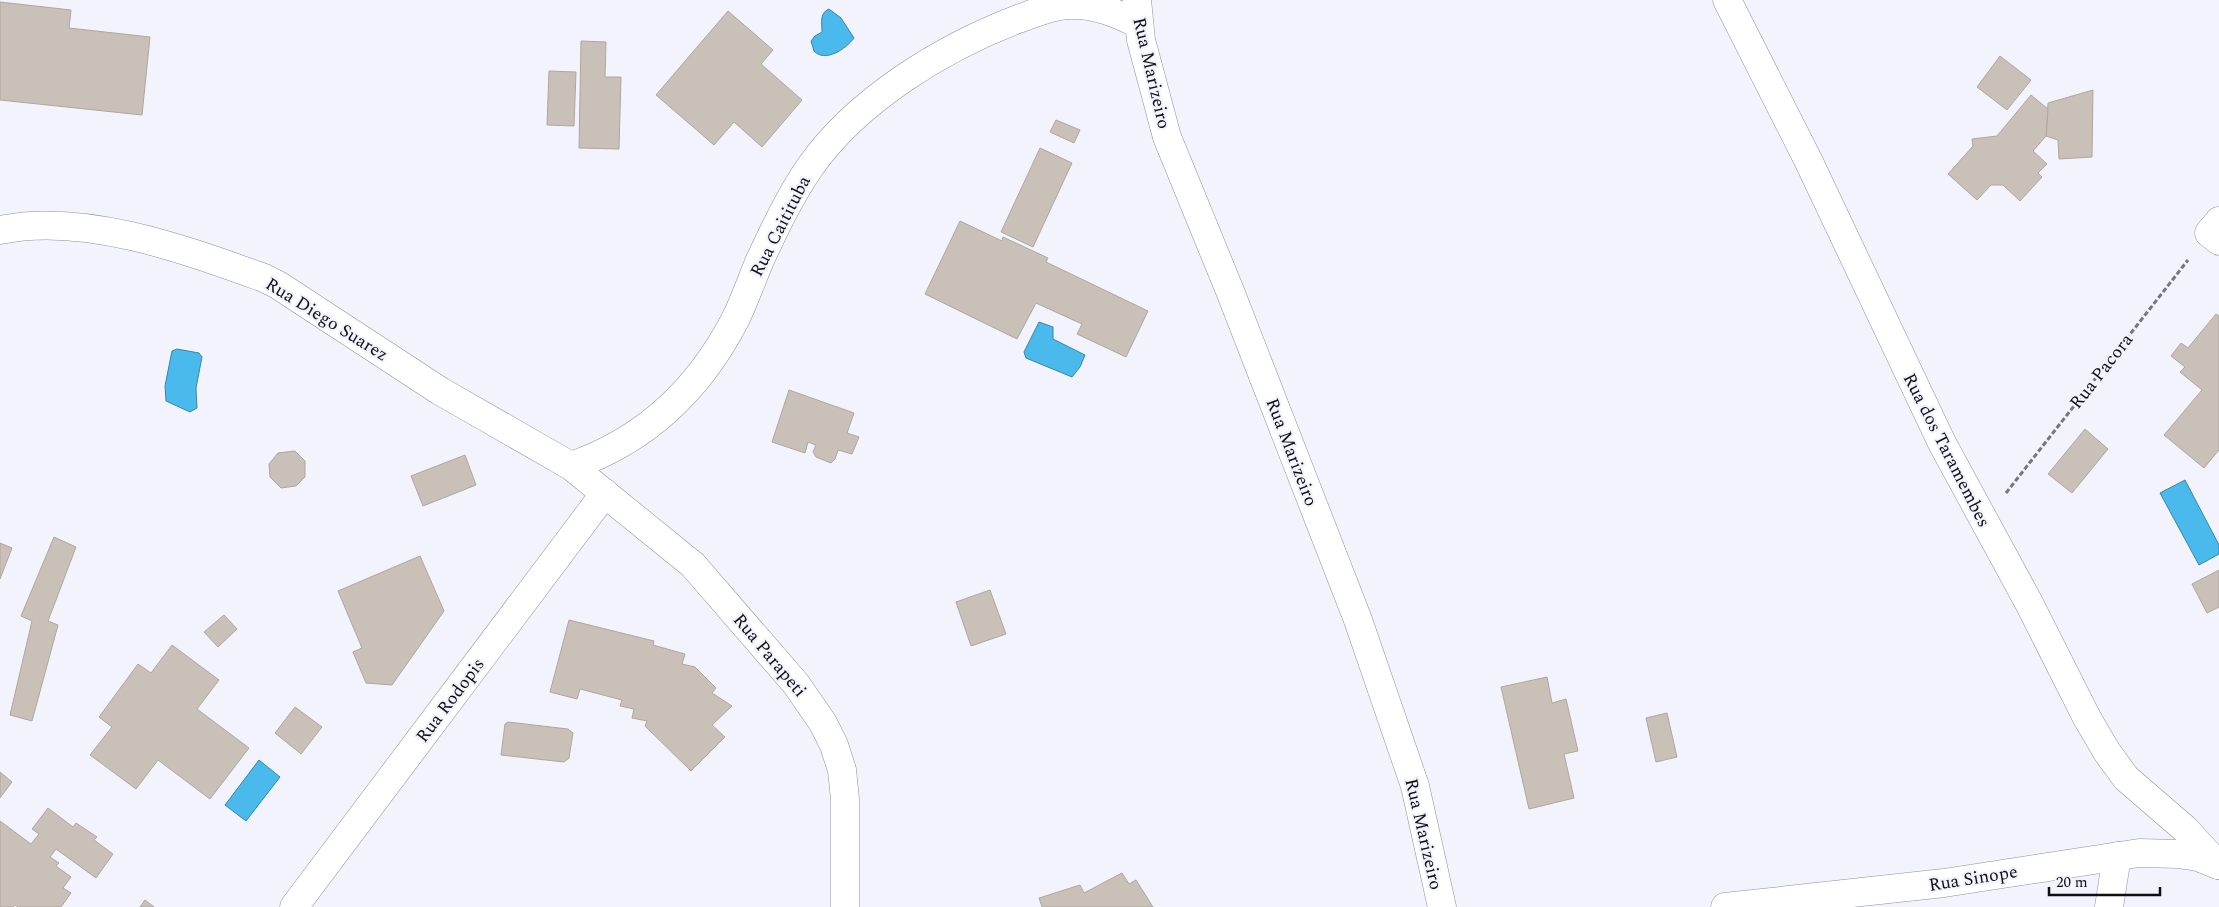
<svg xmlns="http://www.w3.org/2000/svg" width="2219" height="907" viewBox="0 0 2219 907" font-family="Spectral,serif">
  <rect width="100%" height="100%" fill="#f3f3fd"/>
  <!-- water -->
  <g fill="#4ab9eb" stroke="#3886aa">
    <path d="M829,9L841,18L854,38C846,49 825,63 814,51L811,41L815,36L822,32C822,24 819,13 829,9Z"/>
    <polygon points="1039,322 1053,327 1053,339 1085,355 1080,367 1072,377 1026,358 1024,352"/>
    <polygon points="177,349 199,353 202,357 196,388 197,408 190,412 166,401 165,386 172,351"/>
    <polygon points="2185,480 2219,545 2219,554 2199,565 2160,493"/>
    <polygon points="259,760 280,777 246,821 225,805"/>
  </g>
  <!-- building -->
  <g fill="#c9c1b7" stroke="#afa79d">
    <polygon points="0,2 71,10 69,28 150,37 142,115 0,100"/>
    <polygon points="728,11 773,50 761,64 802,100 762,147 734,122 714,145 656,95"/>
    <polygon points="581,41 606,42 605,77 621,77 619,149 579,148"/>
    <polygon points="2000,56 2031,80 2007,110 1977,87"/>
    <polygon points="549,71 576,72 574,126 547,125"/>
    <polygon points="2093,90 2092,157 2059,159 2058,140 2046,136 2048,103"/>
    <polygon points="2031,95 2048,109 2046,136 2033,151 2047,164 2038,173 2042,177 2020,201 2003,185 1991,185 1977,200 1948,174 1973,146 1972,139 1997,136"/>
    <polygon points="1056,120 1080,130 1074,143 1050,132"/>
    <polygon points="1040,148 1072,163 1033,247 1001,232"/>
    <polygon points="960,221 1002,241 1003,237 1048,258 1046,262 1148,311 1126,357 1077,334 1082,324 1036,303 1017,339 925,294"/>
    <polygon points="2216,314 2219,316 2219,450 2204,468 2164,435 2202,390 2180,372 2185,367 2171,356 2181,343 2188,348"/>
    <polygon points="789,390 854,413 847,433 859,437 852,454 838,450 835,459 831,463 816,457 813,452 816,445 808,442 805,453 772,442"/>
    <polygon points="2085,429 2108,449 2072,493 2048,474"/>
    <polygon points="295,451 305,461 305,477 296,486 281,488 270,477 269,464 278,453"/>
    <polygon points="465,455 476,485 423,506 411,476"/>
    <polygon points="54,537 76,547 48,621 58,625 32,721 10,715 32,621 21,616"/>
    <polygon points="0,543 12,548 0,579"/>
    <polygon points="420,556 444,611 392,685 366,683 353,652 362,648 338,591"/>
    <polygon points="2219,570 2219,607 2207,613 2192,584"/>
    <polygon points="990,590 1006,634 971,646 956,602"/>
    <polygon points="224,615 237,629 218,647 204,632"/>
    <polygon points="569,620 654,641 653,645 685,654 682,664 695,667 716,688 712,693 732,706 712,725 725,737 691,771 645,726 647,721 632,718 634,709 620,706 622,700 580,689 577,699 550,692"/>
    <polygon points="172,645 219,680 197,709 249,748 210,799 158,760 136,789 90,755 112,727 99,717 138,664 151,673"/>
    <polygon points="1547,677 1552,703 1566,699 1578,751 1564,754 1574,798 1529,809 1501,687"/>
    <polygon points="295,707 322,727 301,754 275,733"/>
    <polygon points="1667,713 1677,757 1656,762 1646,718"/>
    <polygon points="508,722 568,729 573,733 569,758 564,762 501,755 505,724"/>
    <polygon points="0,772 12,782 0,798"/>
    <polygon points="48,808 73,827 76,823 97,837 94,840 113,854 96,878 56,849 50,857 59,863 56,866 71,877 63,888 71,893 61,907 18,907 15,905 13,907 0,907 0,821 31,844 39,834 32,829"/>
    <polygon points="1122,873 1129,884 1136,880 1153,907 1042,907 1039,898 1080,885 1084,893"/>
    <polygon points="145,900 154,907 140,907"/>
  </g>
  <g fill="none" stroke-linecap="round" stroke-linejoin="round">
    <defs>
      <g id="minor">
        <polyline points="1137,0 1141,40 1167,137 1230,291 1358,620 1415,786 1442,907"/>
        <polyline points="1727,0 1809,162 1942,443 2029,603 2087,718 2107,752 2126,778 2185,829 2218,865"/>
        <polyline points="2219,221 2209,233 2219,241"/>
        <path d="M0,230C84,212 186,250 264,278L278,285L440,391L571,466L693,565L796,684L823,723L834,745L842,770L845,799V907"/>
        <path d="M571,466C647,440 700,388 736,318C745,299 752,279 760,260C775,228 790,196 810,167C857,100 942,48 1018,19C1035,13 1053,5 1071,5C1095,4 1117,13 1138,24"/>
        <polyline points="294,907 605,493"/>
        <polyline points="1725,907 1944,883 2139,853 2178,854 2198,857 2218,865"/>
        <polyline points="2109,907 2117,856"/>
      </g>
    </defs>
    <!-- minor casing -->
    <use href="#minor" stroke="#8f909b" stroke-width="29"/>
    <!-- path -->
    <polyline stroke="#76767d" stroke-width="3" stroke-dasharray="5 2.5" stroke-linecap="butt" points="2006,493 2188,260"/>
    <!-- minor -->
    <use href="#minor" stroke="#fff" stroke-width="28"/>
  </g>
  <g text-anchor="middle" stroke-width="4.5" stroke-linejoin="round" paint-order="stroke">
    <!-- street labels -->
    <g font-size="18" fill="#0f0f13" stroke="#f3f3fd">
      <text transform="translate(1152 73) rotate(77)" y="6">Rua Marizeiro</text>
      <text transform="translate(780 226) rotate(-63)" y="6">Rua Caitituba</text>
      <text transform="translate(327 319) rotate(32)" y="6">Rua Diego Suarez</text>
      <text transform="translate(2101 371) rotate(-52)" y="6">Rua Pacora</text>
      <text transform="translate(1947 450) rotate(63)" y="6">Rua dos Taramembes</text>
      <text transform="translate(1292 452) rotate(69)" y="6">Rua Marizeiro</text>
      <text transform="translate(770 655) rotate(50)" y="6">Rua Parapeti</text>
      <text transform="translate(450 700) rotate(-53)" y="6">Rua Rodopis</text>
      <text transform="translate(1424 834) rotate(77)" y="6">Rua Marizeiro</text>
      <text transform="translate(1973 878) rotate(-9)" y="6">Rua Sinope</text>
    </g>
  </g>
  <!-- scale -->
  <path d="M2049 887v8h111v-8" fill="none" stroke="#0f0f13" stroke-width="2.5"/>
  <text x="2056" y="887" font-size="15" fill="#0f0f13" stroke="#f3f3fd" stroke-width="4" paint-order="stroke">20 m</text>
</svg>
